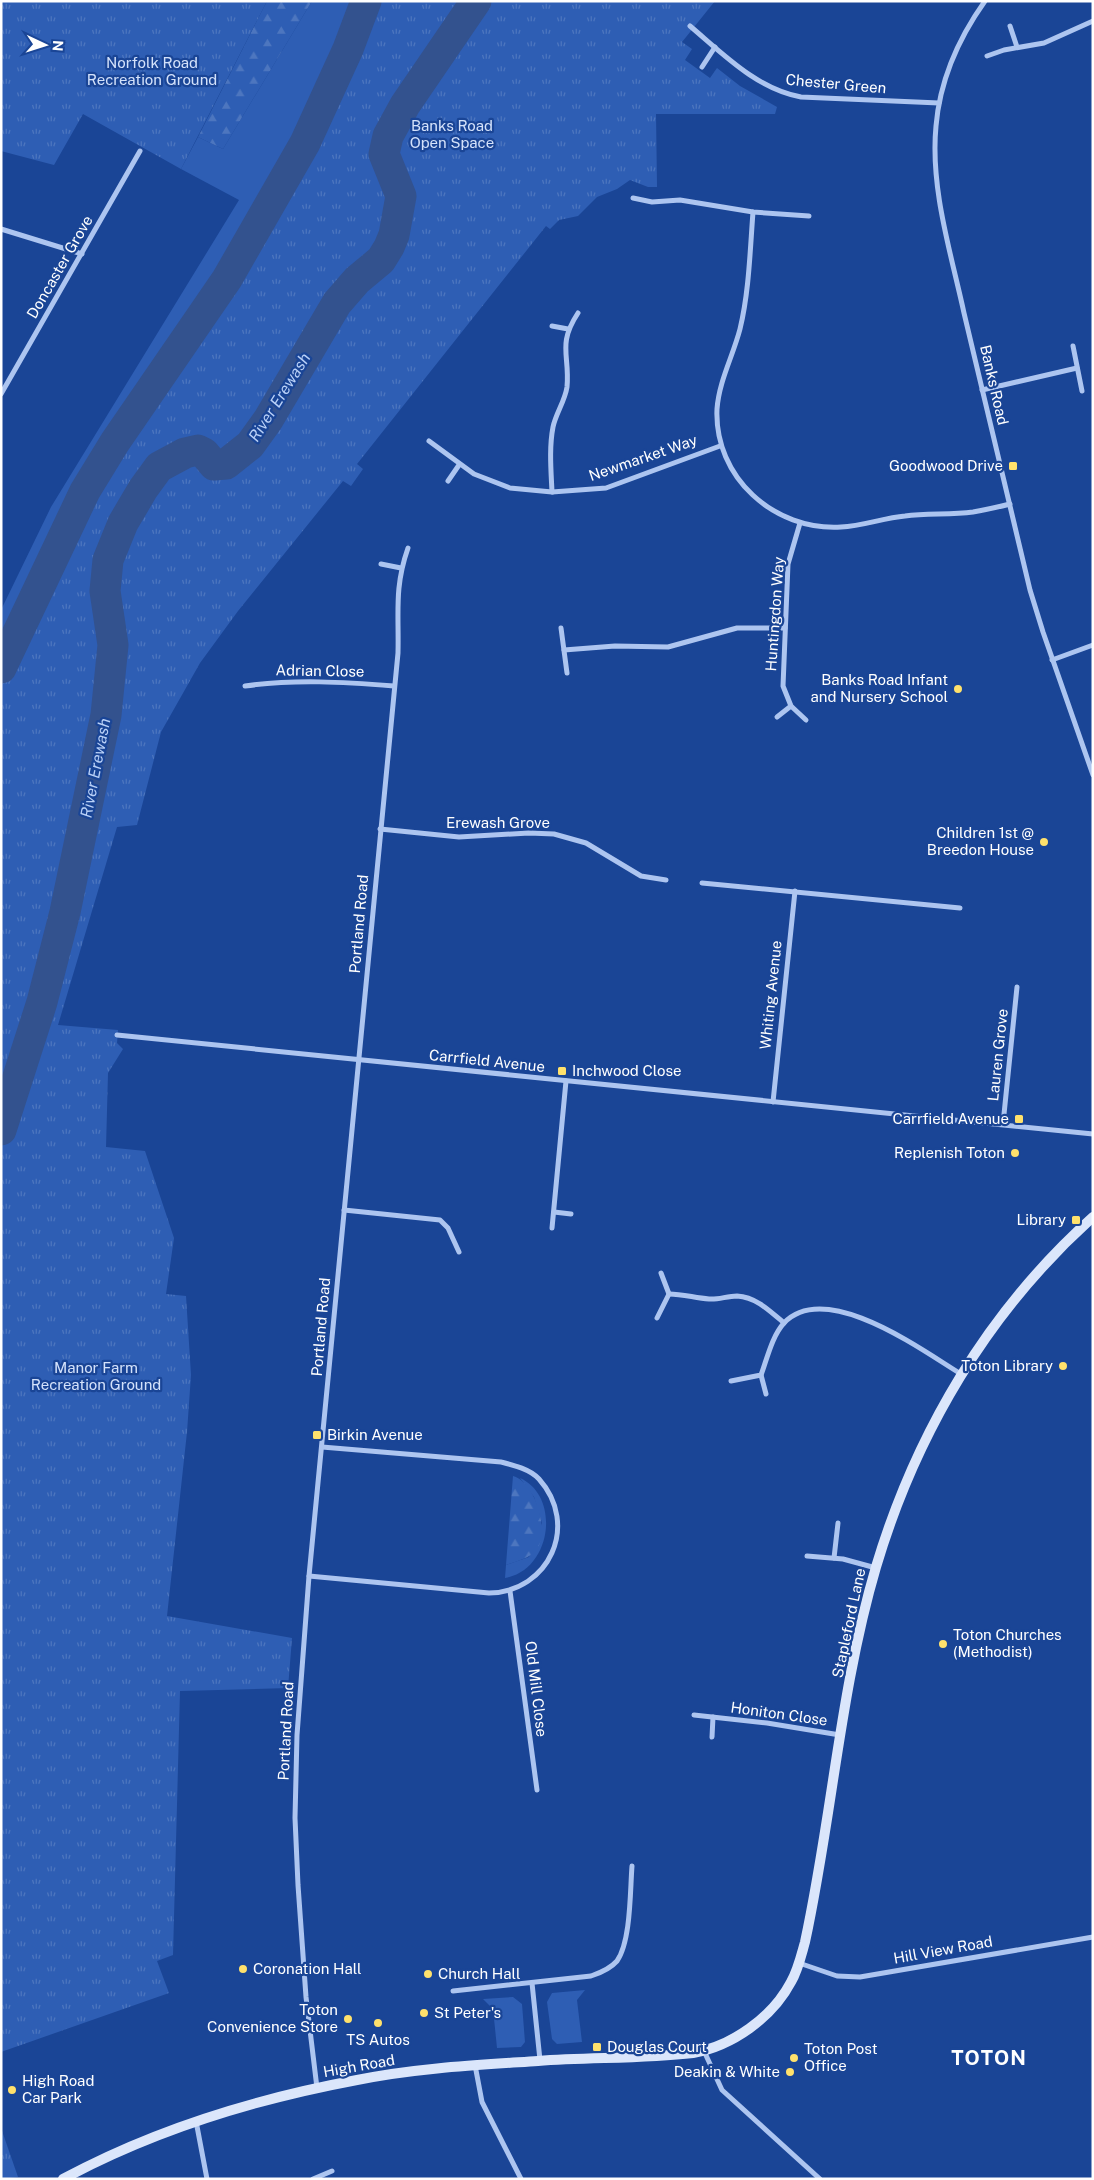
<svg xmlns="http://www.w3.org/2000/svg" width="1094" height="2180" viewBox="0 0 1094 2180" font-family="'Public Sans',sans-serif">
  <defs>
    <pattern id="forest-firs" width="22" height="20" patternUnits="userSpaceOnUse" patternTransform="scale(1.25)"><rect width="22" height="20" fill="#2e5eb4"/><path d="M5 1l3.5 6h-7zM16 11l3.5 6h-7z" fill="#4d76bf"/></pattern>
    <pattern id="park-tufts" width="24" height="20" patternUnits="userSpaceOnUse" patternTransform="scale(1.25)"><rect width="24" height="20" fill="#2e5eb4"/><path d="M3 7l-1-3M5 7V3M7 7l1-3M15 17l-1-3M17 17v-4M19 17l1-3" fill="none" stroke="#4d76bf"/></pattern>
  </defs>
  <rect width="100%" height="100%" fill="#1a4596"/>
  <!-- green -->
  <g fill="#2e5eb4">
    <polygon points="312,1 364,1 351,40 297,157 211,307 83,500 1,669 1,610 51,507 239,200 181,169 198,137 223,149"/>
    <path d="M520,1478C561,1496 552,1570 505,1578L506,1565L529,1557L542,1523L534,1497Z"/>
    <polygon points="585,1990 577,2000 582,2042 557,2044 552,2039 547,2002 552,1993"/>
    <polygon points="513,1997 522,2004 525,2042 521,2047 497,2048 493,2009 483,1999"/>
  </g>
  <!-- forest -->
  <g fill="url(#forest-firs)">
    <polygon points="267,1 312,1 223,149 198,137"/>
    <path d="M513,1476C535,1482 550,1530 537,1549C530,1559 516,1561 506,1565Z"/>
  </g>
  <!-- park -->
  <g fill="url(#park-tufts)">
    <polygon points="1,1 267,1 181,169 83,114 54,165 1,151"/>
    <polygon points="364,1 715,1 682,42 692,49 685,60 710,78 717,68 740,86 777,107 775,114 656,114 657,187 648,187 630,180 617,189 597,197 578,216 559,220 550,229 546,226 357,464 363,469 351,486 343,481 238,611 200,663 161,732 137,825 117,827 58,1025 118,1030 117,1043 123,1049 108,1073 106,1147 145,1151 174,1238 166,1294 186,1296 191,1375 187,1432 167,1616 292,1638 288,1688 180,1691 173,1955 157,1961 169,1993 1,2052 1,669 83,500 211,307 297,157 351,40"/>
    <polygon points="1,2128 18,2177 1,2179"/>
  </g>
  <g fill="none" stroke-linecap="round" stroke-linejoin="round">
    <!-- river -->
    <g stroke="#33528e" stroke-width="31">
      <polyline points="1,668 85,491 115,442 227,279 305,143 348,49 366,1"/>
      <polyline points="1,1130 42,1002 65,912 106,715 113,645 105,591 108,560 123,523 143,489 159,467 185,453 198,450 204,453 214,465 226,464 250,445 268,420 337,303 357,280 381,260 389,247 394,235 401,196 384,154 388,136 405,105 476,1"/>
    </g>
    <!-- minor -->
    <g stroke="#adc5f0" stroke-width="5">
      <path d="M985,1C958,39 940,79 936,126C930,188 951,253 964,313C986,405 1008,498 1030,590L1043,632L1093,775"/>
      <path d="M690,26C723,54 757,89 801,97L939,103"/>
      <polyline points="1010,26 1017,47"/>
      <polyline points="987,56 1004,50 1044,43 1093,21"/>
      <polyline points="702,67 715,47"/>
      <polyline points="633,198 652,202 680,200 753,212 809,216"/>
      <path d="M753,212C750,251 749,292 740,329C733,356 719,381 717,409C714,477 774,531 841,527C863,526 883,518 905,516C927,513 950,515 973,512C985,510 998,507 1010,504"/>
      <polyline points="1,229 82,254"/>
      <polyline points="552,326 568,329"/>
      <polyline points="1073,346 1082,391"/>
      <polyline points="982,390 1077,368"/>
      <polyline points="1,394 140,151"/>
      <polyline points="429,441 474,474 510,488 552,492 606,488 720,446"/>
      <polyline points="448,481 459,465"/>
      <path d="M552,492C551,470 549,448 553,427C556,413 565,401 567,387C570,355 557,345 578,313"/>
      <polyline points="800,523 788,564 783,686 791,706 806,720"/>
      <polyline points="381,564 401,568"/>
      <polyline points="561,628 567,673"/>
      <polyline points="564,650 615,646 668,647 737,628 785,628"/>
      <polyline points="1052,660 1093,645"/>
      <path d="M245,686C295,679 344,682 394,686"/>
      <polyline points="777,717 791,706"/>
      <polyline points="380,829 459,837 529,833 554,834 586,843 641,876 666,880"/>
      <polyline points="702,883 960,908"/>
      <polyline points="117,1035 1093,1134"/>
      <polyline points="773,1102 795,891"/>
      <polyline points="1003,1124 1017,987"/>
      <polyline points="344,1210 440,1220 448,1228 459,1252"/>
      <polyline points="554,1212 571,1214"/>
      <polyline points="552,1228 566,1081"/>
      <path d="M669,1294C683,1294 695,1298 709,1299C718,1300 727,1296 737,1296C756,1297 770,1311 784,1323"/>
      <polyline points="657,1318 669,1294 661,1273"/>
      <polyline points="761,1375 766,1394"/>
      <path d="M731,1381L761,1375C767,1359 772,1336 784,1323C826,1279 923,1351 961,1374"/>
      <polyline points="807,1556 843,1559 876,1568"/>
      <polyline points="834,1558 838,1523"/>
      <path d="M309,1576L489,1593C549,1592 580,1525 539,1479C530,1469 513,1465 501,1462L322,1447"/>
      <polyline points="510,1591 537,1790"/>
      <polyline points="694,1715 767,1723 840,1735"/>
      <polyline points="712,1737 713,1717"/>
      <polyline points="799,1963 837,1976 860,1977 1093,1937"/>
      <polyline points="532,1983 540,2060"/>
      <path d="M453,1991L591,1976C600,1973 610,1969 617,1961C631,1941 630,1891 632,1866"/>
      <polyline points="704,2051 722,2090 820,2179"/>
      <polyline points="475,2065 482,2102 521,2179"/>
      <path d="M317,2088L306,1997L298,1885L295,1818L297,1735L309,1576L398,653C399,613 394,588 408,548"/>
      <polyline points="196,2121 207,2179"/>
      <polyline points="313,2179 332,2171"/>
    </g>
    <!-- secondary -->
    <path stroke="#dbe6fb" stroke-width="10" d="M63,2179C154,2130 255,2099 357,2080C416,2068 478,2065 538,2061C589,2057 642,2059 693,2053C732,2046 772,2018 791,1982C798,1970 801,1956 805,1942C832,1818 840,1689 876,1567C916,1433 988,1311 1093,1217"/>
  </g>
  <!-- markers -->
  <g fill="#ffe16c" stroke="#1a4596" stroke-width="2">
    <rect x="1008" y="461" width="10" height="10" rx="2.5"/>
    <circle cx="958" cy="689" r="5"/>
    <circle cx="1044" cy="842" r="5"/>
    <rect x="557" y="1066" width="10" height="10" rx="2.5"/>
    <rect x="1014" y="1114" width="10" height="10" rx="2.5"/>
    <circle cx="1015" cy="1153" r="5"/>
    <rect x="1071" y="1215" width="10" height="10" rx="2.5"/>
    <circle cx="1063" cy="1366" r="5"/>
    <rect x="312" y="1430" width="10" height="10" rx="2.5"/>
    <circle cx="943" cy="1644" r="5"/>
    <circle cx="243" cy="1969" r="5"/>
    <circle cx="428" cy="1974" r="5"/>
    <circle cx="424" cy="2013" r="5"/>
    <circle cx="348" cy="2019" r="5"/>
    <circle cx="378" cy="2023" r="5"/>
    <rect x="592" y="2042" width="10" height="10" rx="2.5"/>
    <circle cx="794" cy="2058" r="5"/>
    <circle cx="790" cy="2072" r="5"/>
    <circle cx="12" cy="2090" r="5"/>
  </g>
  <g text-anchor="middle" stroke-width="4.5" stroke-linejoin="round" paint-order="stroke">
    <!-- park labels -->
    <g font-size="15" fill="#d4e2fb" stroke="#1a4596">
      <text x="152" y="68">Norfolk Road<tspan x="152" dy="17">Recreation Ground</tspan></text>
      <text x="452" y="131">Banks Road<tspan x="452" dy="17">Open Space</tspan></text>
      <text x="96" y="1373">Manor Farm<tspan x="96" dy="17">Recreation Ground</tspan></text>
    </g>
    <!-- street labels -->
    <g font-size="15" fill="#fff" stroke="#1a4596">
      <text transform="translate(836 84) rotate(5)" y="5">Chester Green</text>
      <text transform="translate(60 267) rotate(-60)" y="5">Doncaster Grove</text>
      <text transform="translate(994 385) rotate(77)" y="5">Banks Road</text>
      <text transform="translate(643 458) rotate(-19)" y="5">Newmarket Way</text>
      <text transform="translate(775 614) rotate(-86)" y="5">Huntingdon Way</text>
      <text transform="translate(320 671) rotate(1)" y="5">Adrian Close</text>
      <text x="498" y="828">Erewash Grove</text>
      <text transform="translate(359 924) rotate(-85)" y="5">Portland Road</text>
      <text transform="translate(771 995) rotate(-84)" y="5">Whiting Avenue</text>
      <text transform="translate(998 1055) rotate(-84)" y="5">Lauren Grove</text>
      <text transform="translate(487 1061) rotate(6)" y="5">Carrfield Avenue</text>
      <text transform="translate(321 1327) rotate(-85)" y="5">Portland Road</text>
      <text transform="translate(849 1623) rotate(-78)" y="5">Stapleford Lane</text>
      <text transform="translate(536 1689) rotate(83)" y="5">Old Mill Close</text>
      <text transform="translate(779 1714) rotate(8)" y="5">Honiton Close</text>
      <text transform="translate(286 1731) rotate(-87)" y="5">Portland Road</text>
      <text transform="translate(943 1950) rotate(-10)" y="5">Hill View Road</text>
      <text transform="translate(359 2066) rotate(-10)" y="5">High Road</text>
    </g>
    <!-- poi labels -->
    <g font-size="15" fill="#fff" stroke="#1a4596" text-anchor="end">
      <text x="1003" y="471">Goodwood Drive</text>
      <text x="948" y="685">Banks Road Infant<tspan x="948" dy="17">and Nursery School</tspan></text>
      <text x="1034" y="838">Children 1st @<tspan x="1034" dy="17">Breedon House</tspan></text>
      <text x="572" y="1076" text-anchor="start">Inchwood Close</text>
      <text x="1009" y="1124">Carrfield Avenue</text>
      <text x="1005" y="1158">Replenish Toton</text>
      <text x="1066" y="1225">Library</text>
      <text x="1053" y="1371">Toton Library</text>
      <text x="327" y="1440" text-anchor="start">Birkin Avenue</text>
      <text x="953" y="1640" text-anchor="start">Toton Churches<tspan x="953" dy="17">(Methodist)</tspan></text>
      <text x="253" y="1974" text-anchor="start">Coronation Hall</text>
      <text x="438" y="1979" text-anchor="start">Church Hall</text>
      <text x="338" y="2015">Toton<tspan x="338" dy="17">Convenience Store</tspan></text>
      <text x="434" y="2018" text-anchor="start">St Peter's</text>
      <text x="378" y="2045" text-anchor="middle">TS Autos</text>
      <text x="607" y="2052" text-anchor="start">Douglas Court</text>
      <text x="804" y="2054" text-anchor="start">Toton Post<tspan x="804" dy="17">Office</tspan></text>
      <text x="780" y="2077">Deakin &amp; White</text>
      <text x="22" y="2086" text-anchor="start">High Road<tspan x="22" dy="17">Car Park</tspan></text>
    </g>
    <!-- water labels -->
    <g font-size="16" font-style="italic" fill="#b9d0f7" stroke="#1a4596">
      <text transform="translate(279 397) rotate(-58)" y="6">River Erewash</text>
      <text transform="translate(95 768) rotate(-79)" y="6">River Erewash</text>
    </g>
    <!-- district labels -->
    <g font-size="20" font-weight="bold" letter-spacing="1" fill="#fff" stroke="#1a4596">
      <text x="989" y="2065">TOTON</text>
    </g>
  </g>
  <!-- border -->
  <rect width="1094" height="2180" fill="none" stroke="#ffffff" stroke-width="5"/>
  <!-- north arrow -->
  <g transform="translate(45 45) rotate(94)" stroke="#1a4596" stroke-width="4" paint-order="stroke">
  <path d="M0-4L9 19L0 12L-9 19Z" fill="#ffffff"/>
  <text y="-8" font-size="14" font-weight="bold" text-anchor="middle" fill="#ffffff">N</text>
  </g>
</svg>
